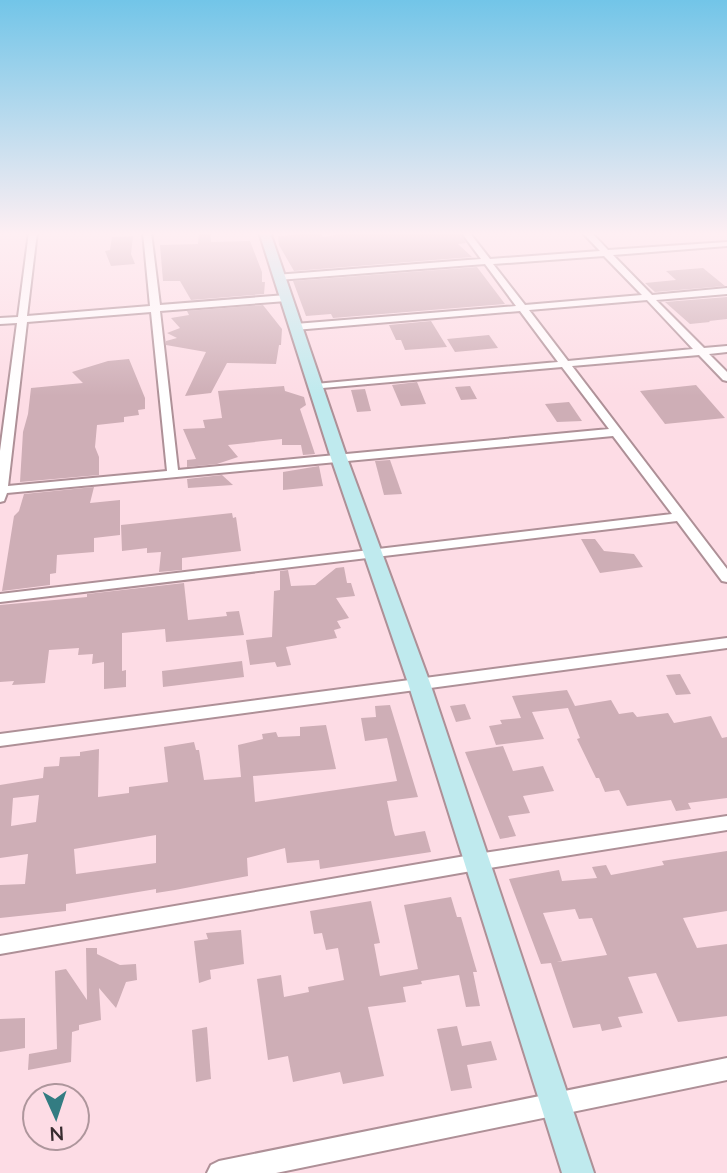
<svg xmlns="http://www.w3.org/2000/svg" width="727" height="1173" viewBox="0 0 727 1173" font-family="Lato,sans-serif">
  <rect width="100%" height="100%" fill="#fddce5"/>
  <!-- building -->
  <g fill="#ceaeb6" fill-rule="evenodd">
    <polygon points="199,232 211,232 211,242 250,241 262,272 262,282 265,282 264,294 191,300 180,281 163,281 160,245 198,244"/>
    <polygon points="351,232 459,232 466,243 458,244 472,257 294,271 279,245 278,236 320,233 323,237"/>
    <polygon points="133,236 131,254 135,264 111,266 105,251 110,250 112,237"/>
    <polygon points="477,267 505,304 333,318 331,314 306,316 293,281"/>
    <polygon points="703,268 725,286 655,292 645,283 676,280 666,271"/>
    <polygon points="727,297 727,319 709,321 710,322 690,324 665,302"/>
    <polygon points="263,305 282,329 281,345 279,345 276,364 227,363 211,393 185,396 206,352 166,345 166,341 177,338 167,333 180,328 171,318 189,315 187,311"/>
    <polygon points="431,321 447,347 405,350 401,340 396,340 389,325"/>
    <polygon points="489,335 498,348 455,352 447,339"/>
    <polygon points="129,359 145,398 145,409 138,410 139,415 124,417 124,422 97,425 95,447 99,457 99,475 20,482 23,432 28,414 31,388 83,383 72,372 108,361"/>
    <polygon points="417,382 426,404 401,406 392,385"/>
    <polygon points="696,385 725,418 665,424 640,391"/>
    <polygon points="284,386 285,391 304,397 306,405 300,409 315,454 303,455 301,445 282,445 282,439 228,445 238,457 217,464 187,467 187,460 196,459 183,429 205,428 203,420 222,418 218,391"/>
    <polygon points="470,386 477,399 461,400 455,387"/>
    <polygon points="365,389 371,411 357,412 351,390"/>
    <polygon points="569,402 582,421 557,422 545,404"/>
    <polygon points="390,460 402,494 384,495 375,461"/>
    <polygon points="319,466 323,486 283,490 283,472"/>
    <polygon points="222,475 233,485 188,488 187,479"/>
    <polygon points="94,487 90,503 120,500 120,535 94,538 94,552 57,555 56,573 50,574 50,585 2,591 14,516 19,511 24,494"/>
    <polygon points="232,513 233,518 236,517 241,551 182,558 182,570 159,572 161,552 147,553 147,548 122,551 121,525"/>
    <polygon points="581,539 595,539 604,551 634,554 643,567 600,573"/>
    <polygon points="344,567 347,583 351,583 355,596 336,598 349,618 337,621 341,628 334,630 337,638 286,647 291,665 277,667 275,662 250,665 246,640 272,637 274,591 280,590 280,571 288,570 291,586 315,585 336,568"/>
    <polygon points="184,583 188,620 227,616 226,612 239,611 244,635 166,642 165,629 122,633 122,671 126,670 126,687 104,689 104,662 92,664 93,654 78,655 79,648 49,650 45,683 12,685 14,681 0,682 0,605 87,597 87,594"/>
    <polygon points="242,661 244,677 163,687 162,671"/>
    <polygon points="680,674 691,694 676,695 666,675"/>
    <polygon points="567,690 575,706 611,700 619,714 633,712 637,717 668,713 674,723 711,716 722,738 727,737 727,798 688,803 691,809 676,811 671,800 627,806 619,790 605,792 599,778 596,778 577,739 580,738 568,708 532,712 544,739 496,745 489,726 502,724 500,720 521,718 512,696"/>
    <polygon points="465,704 471,719 456,722 450,706"/>
    <path d="M390,705L418,797L387,801L393,830L395,836L425,831L431,852L320,869L319,860L287,863L285,848L247,858L248,876L175,890L156,893V889L66,904V911L0,918V885L25,884L28,854L0,858V785L43,778L44,767L59,766L60,757L80,756V752L99,749L98,797L129,793V787L168,782L164,747L194,742L196,750H199L204,780L241,777L238,745L263,739L262,734L276,732L278,737L300,736V727L326,725L336,769L253,776L255,802L397,781L387,738L365,741L361,718L376,717L375,706ZM39,795L36,822L11,826L13,798ZM156,835V863L76,874L74,849Z"/>
    <polygon points="503,746 513,771 543,766 554,791 523,796 530,813 508,816 516,836 500,839 465,752"/>
    <path d="M727,851V911L683,918L697,948L727,944V1016L678,1022L656,973L628,977L643,1013L618,1017L622,1027L602,1031L600,1024L573,1028L551,963L541,964L509,879L559,870L562,881L597,878L592,867L606,865L611,875L664,865L662,861ZM575,909L579,919L592,918L607,955L557,962L562,961L543,913Z"/>
    <polygon points="451,897 457,917 461,917 477,972 473,972 480,1006 466,1007 459,975 421,981 422,984 403,987 406,1002 368,1007 384,1076 343,1084 340,1072 293,1082 288,1056 268,1060 257,979 281,975 284,997 309,992 308,987 344,980 338,948 326,950 322,933 314,934 310,911 371,901 380,943 374,944 380,976 418,969 404,905"/>
    <polygon points="241,930 244,964 210,970 211,979 199,983 194,941 208,939 206,933"/>
    <polygon points="86,948 97,948 97,954 120,965 136,964 137,980 126,982 116,1008 99,988 101,1020 79,1025 79,1030 72,1032 71,1062 28,1070 29,1054 57,1049 55,971 66,969 87,1000"/>
    <polygon points="25,1018 25,1048 0,1052 0,1019"/>
    <polygon points="457,1026 462,1046 491,1041 497,1060 467,1065 472,1088 451,1091 437,1029"/>
    <polygon points="207,1027 211,1079 196,1082 192,1030"/>
  </g>
  <g fill="none" stroke-linecap="round" stroke-linejoin="round">
    <defs>
      <g id="street">
        <path d="M29,232H37L27,316L150,306L143,232H151L160,305L286,295L291,298L286,301L160,311L178,470L609,429L562,367L311,389V385L315,384L558,362L520,311L295,330L290,327L295,324L516,306L485,264L278,280L274,277L275,275L481,259L461,232H469L490,259L600,251L582,232H591L608,250L727,242V246L613,255L652,295L727,288V294L656,300L704,348L727,346V352L709,354L727,372V381L723,380L699,355L572,366L727,569V582L722,581L677,521L0,602V594L672,514L613,436L7,493L4,501L0,502V451L17,323L0,324V318L18,317ZM604,256L642,295L525,305L493,264ZM647,300L693,349L568,361L529,310ZM151,312L167,471L8,486L27,322Z"/>
        <polygon points="727,638 727,648 0,746 0,734"/>
        <polygon points="727,816 727,830 477,870 0,954 0,936 477,854"/>
        <polygon points="727,1058 727,1080 276,1173 207,1173 211,1165 219,1161"/>
      </g>
      <polygon id="secondary" points="259,232 270,232 347,458 430,683 594,1173 562,1173 408,683 331,458"/>
    </defs>
    <!-- street casing -->
    <use href="#street" stroke="#ae9097" stroke-width="4"/>
    <!-- secondary casing -->
    <use href="#secondary" stroke="#ae9097" stroke-width="4"/>
    <!-- street -->
    <use href="#street" fill="#fff" fill-rule="evenodd"/>
    <!-- secondary -->
    <use href="#secondary" fill="#bfeaee" fill-rule="evenodd"/>
  </g>
  <!-- sky -->
  <linearGradient id="sky" x2="0" y2="1"><stop stop-color="#72c5e8"/><stop offset="0.59" stop-color="#feeff3"/><stop offset="1" stop-color="#feeff3" stop-opacity="0"/></linearGradient>
  <rect width="727" height="396" fill="url(#sky)"/>
  <!-- north arrow -->
  <g transform="translate(56 1117) rotate(177)"><circle r="33" fill="#fddce5" stroke="#ae969c" stroke-width="2"/>
  <path d="M0-5L12 26L0 18L-12 26Z" fill="#337c82"/>
  <text y="-10" font-size="19" font-weight="bold" text-anchor="middle" fill="#382c2f">N</text>
  </g>
</svg>
